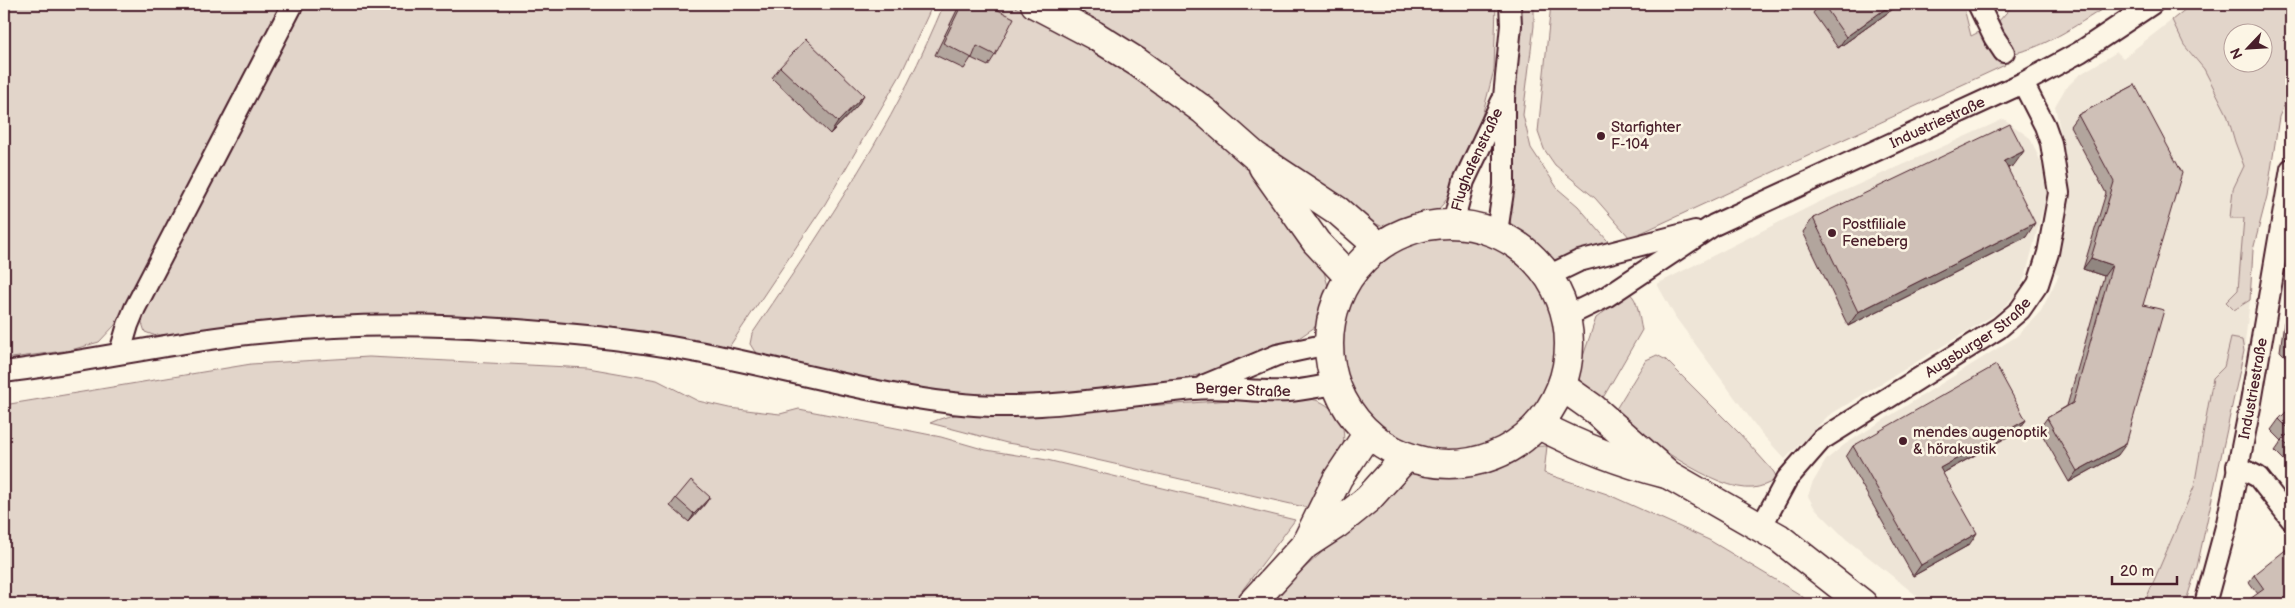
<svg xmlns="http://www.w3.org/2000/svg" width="2295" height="608" viewBox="0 0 2295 608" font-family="'Balsamiq Sans',sans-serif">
  <rect width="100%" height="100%" fill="#fcf5e5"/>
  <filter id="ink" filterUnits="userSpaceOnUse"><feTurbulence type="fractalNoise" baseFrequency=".02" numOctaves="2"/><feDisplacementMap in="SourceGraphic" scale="10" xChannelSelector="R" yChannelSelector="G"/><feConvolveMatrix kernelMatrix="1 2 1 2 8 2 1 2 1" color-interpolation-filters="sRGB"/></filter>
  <g filter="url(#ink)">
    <!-- built -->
    <g fill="#eee5d7">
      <polygon points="2172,20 2184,45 2204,69 2227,114 2235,142 2244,166 2233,189 2230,218 2244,218 2238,290 2226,303 2234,310 2250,300 2244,351 2242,340 2231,338 2224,367 2213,378 2194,487 2144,604 1927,604 1846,539 1814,507 1808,496 1812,484 1826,460 1844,445 2017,336 2041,311 2059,275 2050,272 2068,196 2070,178 2055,106 2065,89 2079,75 2117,52 2123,58"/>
      <polygon points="2004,119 2030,138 2044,169 2048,189 2026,274 2018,293 1997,313 1828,416 1785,459 1761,433 1676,318 1657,284 1817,203"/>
    </g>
    <!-- green -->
    <g fill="#e2d5ca" stroke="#967a7a" fill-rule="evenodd">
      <polygon points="4,4 283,4 115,325 99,342 71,350 4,359"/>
      <polygon points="301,4 933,4 901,74 825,204 729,347 642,331 530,320 442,315 281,319 170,335 153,335 145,332 142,323 145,311"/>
      <path d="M944,4H1008L1070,32L1172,100L1240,160L1270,192L1313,252L1324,272L1328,286L1324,304L1315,327L1284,348L1242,363L1161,385L1027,399L969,396L899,387L762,356L755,352L750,344L752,334C807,253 863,171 908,83C921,57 933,30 944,4Z"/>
      <polygon points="1048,4 1496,4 1494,70 1482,116 1467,160 1444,203 1434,214 1413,218 1387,229 1350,211"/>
      <polygon points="1522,4 1534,4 1534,26 1523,115 1531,148 1558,189 1578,206 1612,246 1549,264 1512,228 1508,214"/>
      <polygon points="1551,4 1826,4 1838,48 1900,4 1963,4 1971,36 1983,30 2005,65 1630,238 1595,198 1555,165 1544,149 1538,132"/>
      <path d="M2014,4H2111C2083,20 2046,48 2014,53L1998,22Z"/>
      <path d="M2192,4H2291V89L2279,117L2267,196L2253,250L2250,300L2234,310L2226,302L2238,290L2244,218H2230L2233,189L2244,166L2235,142L2227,114L2204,69L2184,45L2172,20ZM2232,32H2262V62H2232Z"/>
      <circle cx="1448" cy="346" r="109"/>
      <path d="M1629,293C1639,299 1639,320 1642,330L1604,396L1594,401L1582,385L1577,374L1596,318Z"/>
      <polygon points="2231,338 2242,340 2244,351 2197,567 2185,604 2144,604 2194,487 2213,378 2224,367"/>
      <path d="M1657,355L1666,360L1740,434L1773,471L1776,476L1775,480C1768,484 1761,487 1753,488C1716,492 1642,436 1613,414L1646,360Z"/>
      <polygon points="369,357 588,368 657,380 698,401 729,408 780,414 799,409 866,422 941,437 986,450 1047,460 1295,520 1232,604 4,604 4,405 251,364"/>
      <path d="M1289,396C1299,398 1315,398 1323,403C1367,429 1330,478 1313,509L1057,451L1007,443L930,423C972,403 1047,410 1095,409C1160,406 1224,400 1289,396Z"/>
      <path d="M1547,446L1544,473L1607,494L1709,540L1799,594L1811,604H1268L1299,573L1410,473C1439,480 1470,479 1499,469C1511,464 1520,453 1532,448C1536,446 1543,446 1547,446Z"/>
    </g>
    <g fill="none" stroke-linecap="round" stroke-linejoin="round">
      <defs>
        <g id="street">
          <polyline points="1978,4 1994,37 2004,52"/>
          <path id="s1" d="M1453,223L1464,181L1502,101"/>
          <polyline points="1497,232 1504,185 1504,97 1511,25 1510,4"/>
          <polyline points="1548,276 1579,261 1695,231"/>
          <path id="s2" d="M1567,316L1606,297L1714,225L2023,83L2080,52L2152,4"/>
          <polyline points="120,352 128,325 135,308 293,4"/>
          <path id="s3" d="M4,372C77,363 150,347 224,337C315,325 409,322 500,329C576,334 652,341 727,358C802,374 876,394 952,403C1034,413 1113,396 1194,389C1225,386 1257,393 1289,391C1304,390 1320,386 1335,384"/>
          <polyline points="1205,385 1277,355 1328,344"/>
          <polyline points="2237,466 2258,477 2291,519"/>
          <path id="s4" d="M1761,527L1787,479L1821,440L1999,328L2020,310L2038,284L2048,253L2059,193L2051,143L2045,126L2023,83"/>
          <path id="s5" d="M2205,604L2227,523L2251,402L2291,169"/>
        </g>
        <g id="secondary">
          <polyline points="1035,4 1094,35 1137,62 1203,110 1255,156 1338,211 1378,246"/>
          <polyline points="1263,167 1316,242 1348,276"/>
          <circle cx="1449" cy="344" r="120"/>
          <polyline points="1563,387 1594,409 1669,475 1779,538 1863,604"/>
          <path d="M1539,425C1581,447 1620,462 1666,474"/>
          <polyline points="1308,543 1337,524 1368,499 1406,457"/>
          <polyline points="1251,604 1305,545 1338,478 1368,433"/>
        </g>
      </defs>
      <!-- street casing -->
      <use href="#street" stroke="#4a1f2b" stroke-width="24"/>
      <!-- secondary casing -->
      <use href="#secondary" stroke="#4a1f2b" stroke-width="31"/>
      <!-- street -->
      <use href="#street" stroke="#fcf5e5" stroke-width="20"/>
      <!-- secondary -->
      <use href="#secondary" stroke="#fcf5e5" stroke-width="28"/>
    </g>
    <!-- wall -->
    <g fill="#b2a59d" stroke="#4a1f2b">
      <polygon points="960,4 986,4 995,55 988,66 971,58 964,69 935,55"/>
      <polygon points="1820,4 1900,4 1838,48 1813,13"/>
      <polygon points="780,67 857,106 830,134 772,78"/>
      <polygon points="2135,85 2143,305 2118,455 2069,482 2039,429 2047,418 2067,406 2104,276 2083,269 2106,193 2070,126 2078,115"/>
      <polygon points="2014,165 2008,168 2026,237 1848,326 1803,232 1813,218"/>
      <polygon points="2291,313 2291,362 2280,351 2284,322"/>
      <polygon points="2291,407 2291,467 2275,451 2282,441 2271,430 2279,419"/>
      <polygon points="2026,420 2018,431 1943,473 1969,545 1913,576 1846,457 1853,446"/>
      <polygon points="676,498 705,504 689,522 670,506"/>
      <polygon points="2254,575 2291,604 2258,594 2249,582"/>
    </g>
    <!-- shaded-wall -->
    <g fill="#918680" stroke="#4a1f2b">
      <polygon points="1892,4 1900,4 1838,48 1846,37"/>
      <polygon points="864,95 857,106 830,134 838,122"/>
      <polygon points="2024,151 2014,165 1994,174 2004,161"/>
      <polygon points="2035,223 2026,237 1848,326 1858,312"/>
      <polygon points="2091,258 2112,265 2104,276 2083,269"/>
      <polygon points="2026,420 2018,431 1932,479 1940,468"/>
      <polygon points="2126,444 2118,455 2069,482 2077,471"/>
      <polygon points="710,497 705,504 689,522 694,514"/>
      <polygon points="1977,533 1969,545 1913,576 1921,565"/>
    </g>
    <!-- building -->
    <g fill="#cfc0b7" stroke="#4a1f2b">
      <polygon points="962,4 986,4 1014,18 995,55 977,46 972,58 943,43"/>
      <polygon points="1823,4 1892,4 1846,37"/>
      <polygon points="806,39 864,95 838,122 780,67"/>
      <polygon points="2135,85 2182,173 2143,305 2164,310 2126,444 2077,471 2047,418 2073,403 2112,265 2091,258 2114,182 2078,115"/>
      <polygon points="2010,124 2024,151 2004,161 2035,223 1858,312 1813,218"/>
      <polygon points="2291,313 2291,349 2285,343 2290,314"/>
      <polygon points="1996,365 2026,420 1940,468 1977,533 1921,565 1853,446"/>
      <polygon points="2291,407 2291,449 2282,440 2291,431 2279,419"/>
      <polygon points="691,480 710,497 694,514 676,498"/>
      <polygon points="2288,548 2291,552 2291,596 2290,596 2291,597 2291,604 2243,604 2264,589 2254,575"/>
    </g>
  </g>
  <!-- markers -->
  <g fill="#4a1f2b" stroke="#fcf5e5" stroke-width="2">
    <circle cx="1601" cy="136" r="5"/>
    <circle cx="1832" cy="233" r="5"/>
    <circle cx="1903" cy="441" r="5"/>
  </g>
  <g text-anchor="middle" stroke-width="5" stroke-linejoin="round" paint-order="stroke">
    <!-- street labels -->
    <g font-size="15" fill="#4a1f2b" stroke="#fcf5e5">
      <text dy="5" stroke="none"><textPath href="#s2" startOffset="419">Industriestraße</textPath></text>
      <text dy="5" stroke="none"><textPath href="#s1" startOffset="68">Flughafenstraße</textPath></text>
      <text dy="5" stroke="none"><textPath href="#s4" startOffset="294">Augsburger Straße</textPath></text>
      <text dy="5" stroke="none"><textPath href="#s3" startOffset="1250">Berger Straße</textPath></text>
      <text dy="5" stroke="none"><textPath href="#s5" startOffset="221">Industriestraße</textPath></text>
    </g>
    <!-- poi labels -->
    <g font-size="15" fill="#4a1f2b" stroke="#fcf5e5" text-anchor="start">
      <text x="1611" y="132">Starfighter<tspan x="1611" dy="17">F-104</tspan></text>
      <text x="1842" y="229">Postfiliale<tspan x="1842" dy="17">Feneberg</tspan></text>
      <text x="1913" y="437">mendes augenoptik<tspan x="1913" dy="17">&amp; hörakustik</tspan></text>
    </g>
  </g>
  <!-- margin -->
  <rect width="2295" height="608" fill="none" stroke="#fcf5e5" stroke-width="20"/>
  <rect x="10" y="10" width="2275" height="588" fill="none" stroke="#4a1f2b" stroke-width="2" filter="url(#ink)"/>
  <!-- north arrow -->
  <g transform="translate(2248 48) rotate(245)"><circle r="24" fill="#fcf5e5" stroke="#b59f9b"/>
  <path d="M0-4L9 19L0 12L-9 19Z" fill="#4a1f2b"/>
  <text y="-8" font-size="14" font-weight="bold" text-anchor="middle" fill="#4a1f2b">N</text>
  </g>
  <!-- scale -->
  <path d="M2112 576v8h65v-8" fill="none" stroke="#4a1f2b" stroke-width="2.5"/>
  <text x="2120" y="576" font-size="15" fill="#4a1f2b" stroke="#fcf5e5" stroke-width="4" paint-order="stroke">20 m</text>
</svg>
